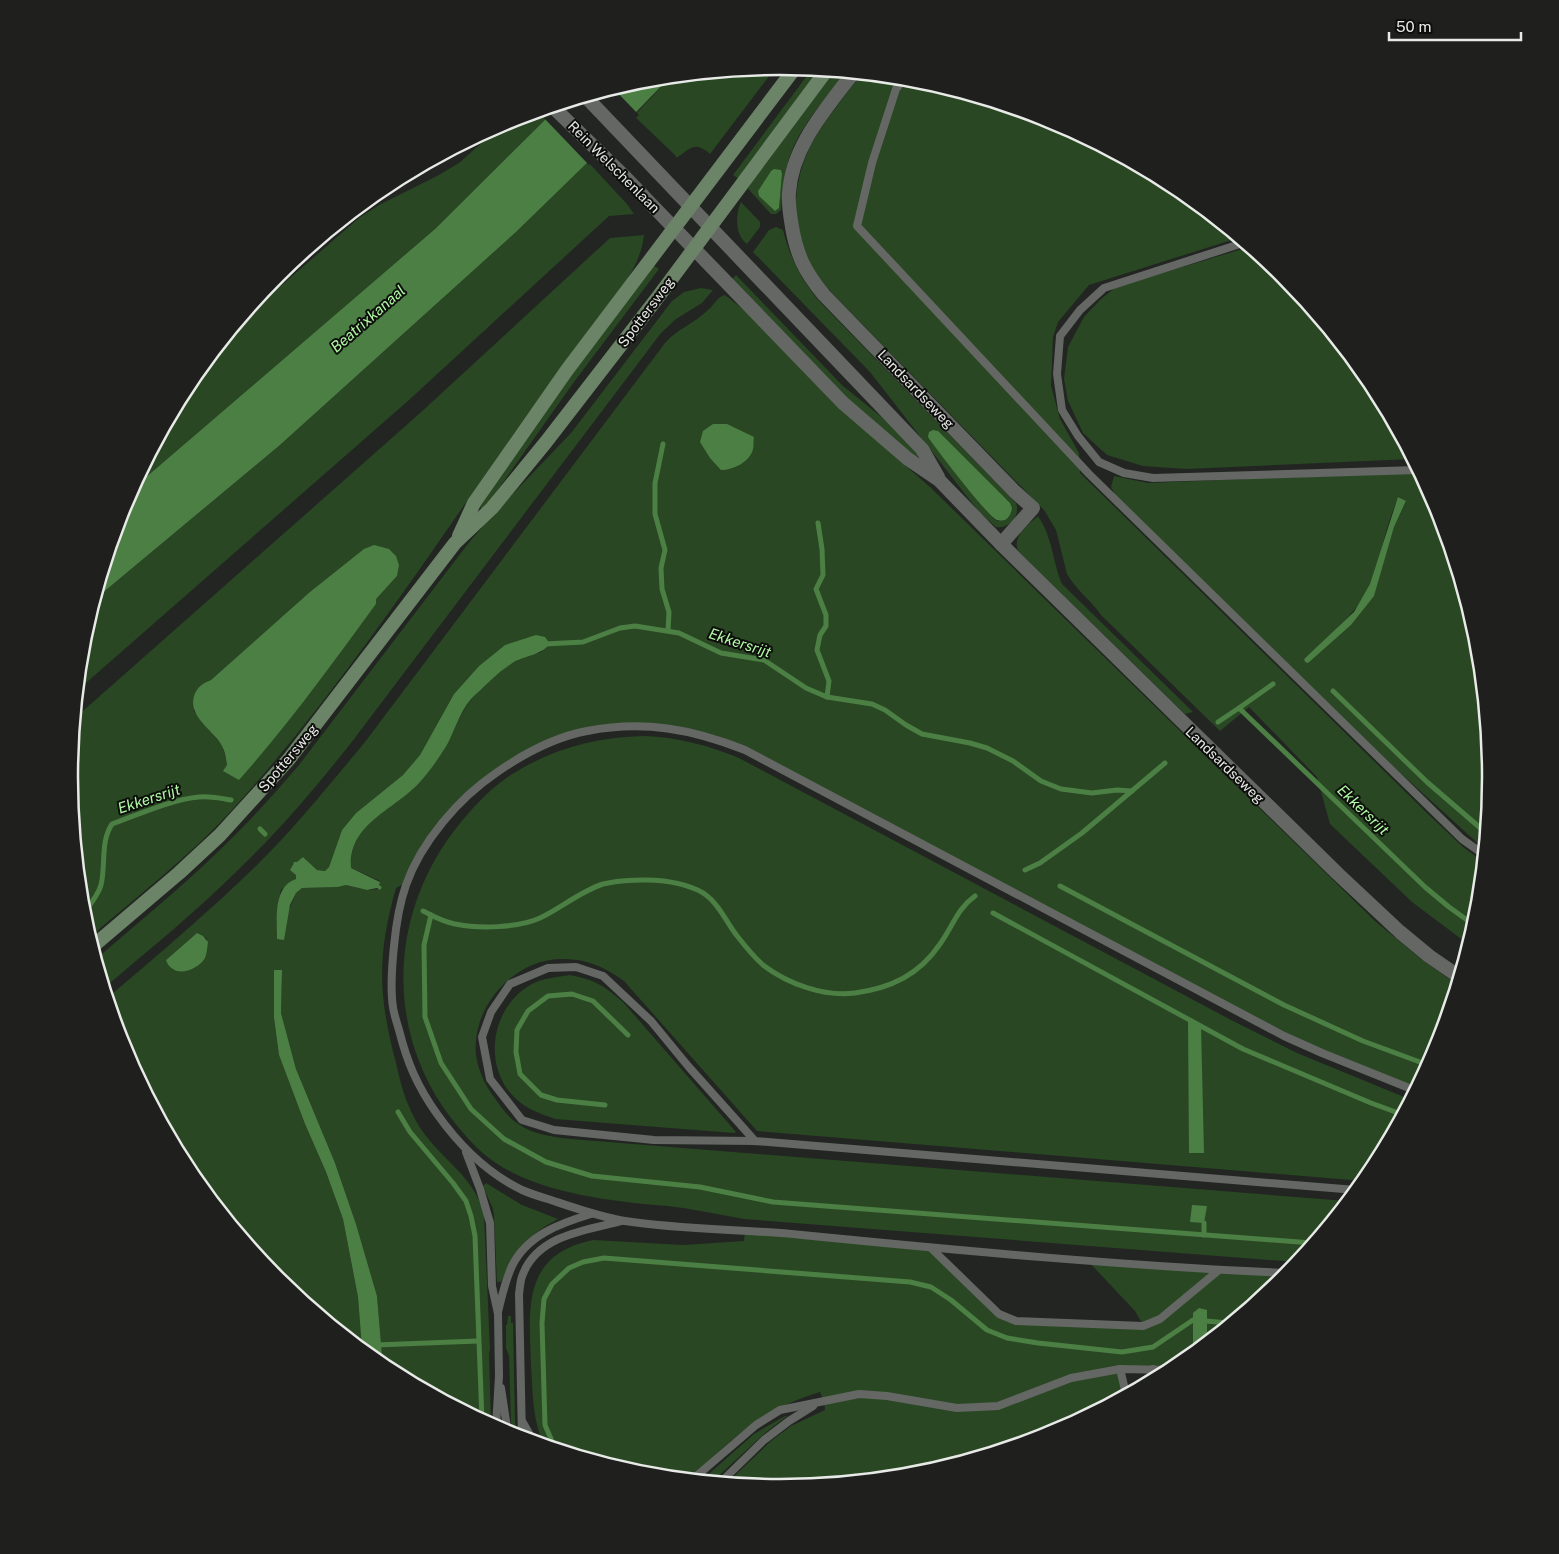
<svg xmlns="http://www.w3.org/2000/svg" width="1559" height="1554" viewBox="0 0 1559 1554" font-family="'Public Sans',sans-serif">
  <rect width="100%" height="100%" fill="#222522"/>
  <!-- green -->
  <g fill="#294723" fill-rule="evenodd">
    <path d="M776,67L710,154C695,141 691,148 678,157H675L676,156L634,116L670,77Z"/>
    <polygon points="812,69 820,70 739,179 733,175"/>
    <path d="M832,71L845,73C826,98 802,124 791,153C784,172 782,190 781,210L776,214H771L749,190L748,188ZM771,171L782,174L779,208L758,191Z"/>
    <path d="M861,74L918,80L1052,120L1175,186L1238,238L1089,285L1058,322L1053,337L1051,386L1060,419L1079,453L1080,473L1429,815L1463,847L1482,861L1477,916L1468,944L1412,902L1330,824L1317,777L1249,707L1220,731L1101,615C1091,600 1076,590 1067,574L1056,530L1044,510L832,293C826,286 820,279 815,272C789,234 791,183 812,143C824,121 846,95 861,74Z"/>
    <polygon points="561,104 435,229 131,490 189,382 236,325 359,218 379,205 437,176 459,163 505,122"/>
    <polygon points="464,144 424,170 373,196 385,186"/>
    <polygon points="588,162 627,204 634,214 609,216 409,400 87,682 78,687 82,638 94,600 280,445 516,232"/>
    <path d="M741,202L760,222V227L747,244C735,235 735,215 741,202Z"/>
    <path d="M776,227L783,230C790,258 801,279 819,301L1016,503C1021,516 1009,529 996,527L979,512L870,372L753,252L769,230ZM928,437L995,489L1010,503L1004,521H998L994,519L978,501Z"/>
    <path d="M644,235C642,254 634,268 624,285C591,329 557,373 525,418C431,551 342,689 232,810C189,857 137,896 89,938L82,915L69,777L75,718L419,414L610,238ZM397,576L376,598V604C337,657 299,710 256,760L227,765L223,747L194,711C196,694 194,687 211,680L280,619Z"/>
    <polygon points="1249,247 1282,275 1371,382 1411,459 1186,469 1143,466 1107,455 1083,433 1068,401 1064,379 1068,347 1084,317 1100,300 1116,287"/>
    <polygon points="654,266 659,269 574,382 492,498 483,509 478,506 552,399"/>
    <polygon points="736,275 843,386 900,432 920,454 915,459 864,415 731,280"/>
    <path d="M701,288L713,290L702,303L676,319L661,333L351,743C316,787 280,830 239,869C197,911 150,949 104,988L96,959C145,917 195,876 240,830C261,809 280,787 299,765L467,545L489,519L571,433L672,301L684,292Z"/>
    <path d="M725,295L744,310L839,407L931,488L1375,921L1421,959L1456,984L1436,1049L1414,1090L1322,1053L745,750L649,726L583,731L515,760L453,810L407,882L396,888C377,955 378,995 396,1063C402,1090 409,1114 426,1136C448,1164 474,1178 484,1214L490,1349L489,1354L491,1425L383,1367L377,1296L356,1224L335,1163L296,1069L281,1013L282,970L274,971V1018L279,1055L305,1124L326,1172L343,1219L358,1297L362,1349L277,1279L188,1172L123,1049L107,998C159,954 211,910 259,863C297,825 331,783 365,742L665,343C677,329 695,323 708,310C714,305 718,296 725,295ZM505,645L543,651C533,655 521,658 511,664C500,670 482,686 474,696C458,714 452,739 438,759C432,767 424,778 416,785C390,809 348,827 351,868L380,881L378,885L382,887L380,889L367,890L346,885L338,887L302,888L296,893L277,939L278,903L281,890L296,879L303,857L317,870L325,871L329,867L342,830L356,813L403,775L420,755L454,694L479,666ZM197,933L207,939L196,967L184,971L173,969L166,960Z"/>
    <path d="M1418,472L1436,505L1477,639L1490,777L1483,848L1396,769L1116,496L1111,487L1114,476L1148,483ZM1399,497L1406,502L1394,527L1374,595L1351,625L1308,662H1305L1304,659C1328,637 1356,615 1370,585C1382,557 1385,524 1399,497Z"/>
    <path d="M1038,516C1053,538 1052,560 1062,584L1193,712L1185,714L1018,551C1012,536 1028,525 1038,516Z"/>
    <path d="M644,736C677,737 706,745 737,757L1233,1021L1297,1053L1409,1099L1370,1172L1363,1181L757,1131L624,981C605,967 585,958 560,959C513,960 471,1008 476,1055C478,1070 485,1085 494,1097C502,1108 508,1118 520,1125C535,1135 554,1137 571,1139L1346,1201L1296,1262L744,1219C726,1216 708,1212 689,1209C668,1205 647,1205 626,1202C579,1196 523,1186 485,1155C469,1141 456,1125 443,1107C383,1018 393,904 461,822C476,804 494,785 514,773C554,748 598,737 644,736Z"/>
    <path d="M570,975C596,980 604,986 623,1002L736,1132L734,1133L555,1119C541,1114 526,1109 515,1098C482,1066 491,1008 530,985C542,978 557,977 570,975Z"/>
    <path d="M486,1183L522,1205L558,1219C539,1229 522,1242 511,1261C507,1267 505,1275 501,1282H497L494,1216L493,1209L483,1186Z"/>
    <path d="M745,1230L931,1248L998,1314L1016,1321L1143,1325L1135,1311L1087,1260L1288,1273L1282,1280L1207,1342V1310L1193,1351H1195L1174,1368L1152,1380L1153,1369H1121L1126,1394L1051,1434L918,1474L779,1488L727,1483L771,1441L791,1426L825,1410L824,1402L820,1392C760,1410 733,1438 689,1479L652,1475L637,1468L610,1465L544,1445C532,1419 533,1393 531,1365C529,1307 522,1255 593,1240L683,1245L744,1241Z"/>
    <polygon points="508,1316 511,1316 511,1323 513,1323 515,1421 517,1437 513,1435 511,1422 509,1356 506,1348 506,1325 507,1325"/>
    <polygon points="785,1416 787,1416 765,1433 713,1481 702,1480 754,1434"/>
  </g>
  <!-- water -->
  <g fill="#4c7f44">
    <polygon points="670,77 588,162 516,232 280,445 94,600 123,505 131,490 435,229 561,104 641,80"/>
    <polygon points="774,169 781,170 782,174 779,208 775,211 759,196 758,191 771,171"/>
    <path d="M713,424H727L754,437C753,441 754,446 753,449C750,462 733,470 721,470L710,458L700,442L703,431Z"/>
    <path d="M933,430L938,431L1010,503L1012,508C1011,516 1006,523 997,520C989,518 936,449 928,437L929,432Z"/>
    <polygon points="1398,497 1406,501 1394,527 1374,596 1351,625 1308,663 1305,662 1304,659 1354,612 1370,584"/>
    <path d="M374,545L389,549L396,556L399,565L397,576L376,599V604C332,664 289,724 239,780L223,771L227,765C226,759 225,751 222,746C213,730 188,717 194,696C197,687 203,683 211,680L310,592L364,549Z"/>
    <path d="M536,635L545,637L550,644C538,657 524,655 511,664C498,672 487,684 476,694C462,706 456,727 448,743C440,757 430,771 419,783C394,810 348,824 351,868L380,882L379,885L382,887L380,890L377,888L367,890L346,885L338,887L302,888L296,893L290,905L284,940L277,939C277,918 273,887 296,879V875L290,870L293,865L294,862H297L303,857L317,870L325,871L329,867L342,830L356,813L403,775L420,755L454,694L479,666L505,645Z"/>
    <path d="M197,933L203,936L208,942C207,948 207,953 205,958C200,967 183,976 173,969C169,967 167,963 166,960Z"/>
    <polygon points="274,970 282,970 281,1013 296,1069 335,1163 356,1224 377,1296 383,1367 362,1349 358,1297 343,1219 326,1172 305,1124 279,1055 274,1018"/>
    <polygon points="1188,1019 1201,1026 1204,1153 1189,1153"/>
    <polygon points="1192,1205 1207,1206 1204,1223 1190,1222"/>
    <polygon points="1199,1308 1207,1310 1207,1342 1195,1351 1193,1351 1193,1313"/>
  </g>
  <!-- pier -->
  <polygon fill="#222522" points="613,88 639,115 589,165 544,118 556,106"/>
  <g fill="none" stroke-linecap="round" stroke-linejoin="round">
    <!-- stream -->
    <g stroke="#4c7f44" stroke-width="5">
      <polyline points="663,444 655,483 655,514 665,550 661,568 662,589 669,612 668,631"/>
      <polyline points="818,523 822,549 823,575 816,589 826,615 826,626 820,635 817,650 829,681 827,697"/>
      <polyline points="545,644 583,642 620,628 635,626 679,633 721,653 764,660 806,688 827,697 872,704 885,710 906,725 922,734 970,743 987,748 1013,761 1041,781 1061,789 1092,793 1117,790 1132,791"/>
      <polyline points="1333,691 1427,782 1485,832"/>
      <polyline points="1239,708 1273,684"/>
      <polyline points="1218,722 1239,708 1425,887 1449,907 1474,925"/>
      <polyline points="260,829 265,834"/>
      <polyline points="1025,870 1040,863 1082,833 1165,763"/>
      <polyline points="1060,886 1284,1005 1363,1041 1428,1065"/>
      <path d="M423,911C433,916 443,922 455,924C479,929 518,928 540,918C561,908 581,891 603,884C620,880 647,879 664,881C678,883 694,886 706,895C720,905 727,924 738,937C745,946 754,957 763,965C788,984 824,997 855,993C891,988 919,975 940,944C953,926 957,909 975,896"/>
      <polyline points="993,913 1243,1049 1371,1103 1401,1114"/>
      <path d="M82,915C89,906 98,896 101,885C106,865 100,842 112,824C137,815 173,799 199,797C210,796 220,798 231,800"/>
      <polyline points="431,915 424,945 425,1017 441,1063 471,1109 504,1139 546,1162 592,1176 700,1187 773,1202 1312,1243"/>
      <polyline points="605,1105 557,1100 541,1095 520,1074 516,1052 517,1030 528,1011 548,996 572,994 593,1001 628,1035"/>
      <polyline points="398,1112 410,1132 453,1183 466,1201 471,1216 475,1236 482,1420"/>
      <polyline points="1204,1235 1204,1223"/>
      <polyline points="376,1345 478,1341"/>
      <polyline points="555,1448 545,1425 542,1323 544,1299 552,1284 569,1268 583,1262 604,1258 910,1282 931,1287 951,1300 987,1330 1007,1338 1038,1343 1122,1352 1153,1347 1193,1320 1229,1323"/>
    </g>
    <!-- service -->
    <g stroke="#646763" stroke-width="8">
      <polyline points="904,79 896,89 872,163 857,226 1089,474 1462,839 1483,854"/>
      <polyline points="1243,243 1104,288 1080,310 1060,336 1057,374 1062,410 1078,436 1099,462 1124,473 1153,478 1417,470"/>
      <polyline points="755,1141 688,1066 651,1021 603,976 576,967 548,968 510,984 491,1012 482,1037 490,1079 522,1120 554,1130 654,1140 755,1141 1356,1190"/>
      <polyline points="466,1152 480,1189 490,1223 492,1286 498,1314 499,1376 496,1427"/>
      <polyline points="931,1248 999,1314 1016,1321 1143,1326 1160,1319 1219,1270"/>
      <path d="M1288,1273C1125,1266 964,1251 802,1235C744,1229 683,1230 625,1221C600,1217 575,1208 551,1200C541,1197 531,1194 522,1190C487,1173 459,1145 437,1114C417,1086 407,1062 399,1030C397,1023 394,1015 393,1007C390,988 392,965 394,946C396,925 399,905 406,885C421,842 459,798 496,773C523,754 555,737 587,731C644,720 692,729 745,750L1284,1036L1322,1053L1414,1090"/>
      <path d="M498,1312C502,1296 505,1281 512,1266C527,1235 561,1223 591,1214"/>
      <polyline points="1120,1369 1126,1394"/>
      <polyline points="1152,1380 1153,1369"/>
      <polyline points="501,1388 508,1434"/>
      <polyline points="522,1421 534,1442"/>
      <path d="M522,1438L519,1294C520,1288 520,1280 523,1274C538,1235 587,1230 622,1221"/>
      <polyline points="693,1479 756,1425 780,1410 859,1394 887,1396 957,1408 998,1406 1071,1378 1120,1369 1171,1370"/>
      <polyline points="721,1482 764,1440 789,1421 813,1406"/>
    </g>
    <!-- minor -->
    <g stroke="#646763" stroke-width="14">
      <path d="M853,73C826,109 792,146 789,193C788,204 790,215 792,227C797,256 805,272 824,295L1014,491L1033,508L1001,544"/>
      <polyline points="586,97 690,206"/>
      <polyline points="553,107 625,177 674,228"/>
    </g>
    <!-- tertiary -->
    <g stroke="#646763" stroke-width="14">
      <polyline points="690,206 922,449 938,477"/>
      <polyline points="674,228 843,403 908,459 939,480 1001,544 1338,874 1400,932 1429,956 1458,976"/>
    </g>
    <!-- secondary -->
    <g stroke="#6b8367" stroke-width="14">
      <polyline points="459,536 474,503 567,370 795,68"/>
      <polyline points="92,947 179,873 220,835 289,759 455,543 492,508 546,442 658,297 826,71"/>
    </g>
  </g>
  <g text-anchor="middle" stroke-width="4" stroke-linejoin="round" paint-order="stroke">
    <!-- street labels -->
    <g font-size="14" fill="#e8eae7" stroke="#0d0e0c">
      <text transform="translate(614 167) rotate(45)" y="5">Rein Welschenlaan</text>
      <text transform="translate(646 312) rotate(-53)" y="5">Spottersweg</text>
      <text transform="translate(916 389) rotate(46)" y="5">Landsardseweg</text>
      <text transform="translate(288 758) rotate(-50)" y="5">Spottersweg</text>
      <text transform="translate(1225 765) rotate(44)" y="5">Landsardseweg</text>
    </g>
    <!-- water labels -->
    <g font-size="15" font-style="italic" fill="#b0f9a4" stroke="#0d0e0c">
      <text transform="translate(368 319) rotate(-41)" y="5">Beatrixkanaal</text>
      <text transform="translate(740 643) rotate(18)" y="5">Ekkersrijt</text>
      <text transform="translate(149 799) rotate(-18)" y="5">Ekkersrijt</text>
      <text transform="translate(1363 810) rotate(44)" y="5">Ekkersrijt</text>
    </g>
  </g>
  <!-- crop -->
  <path d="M0 0H1559V1554H0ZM78 777a702 702 0 1 1 1404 0a702 702 0 1 1-1404 0Z" fill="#1f201e" fill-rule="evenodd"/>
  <path fill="none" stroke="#e8eae7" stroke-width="2.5" d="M78 777a702 702 0 1 1 1404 0a702 702 0 1 1-1404 0Z"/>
  <!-- scale -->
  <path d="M1389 32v8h132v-8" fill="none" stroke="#e8eae7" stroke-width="2.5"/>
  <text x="1396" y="32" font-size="15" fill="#e8eae7" stroke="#0d0e0c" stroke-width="4" paint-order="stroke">50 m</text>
</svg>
